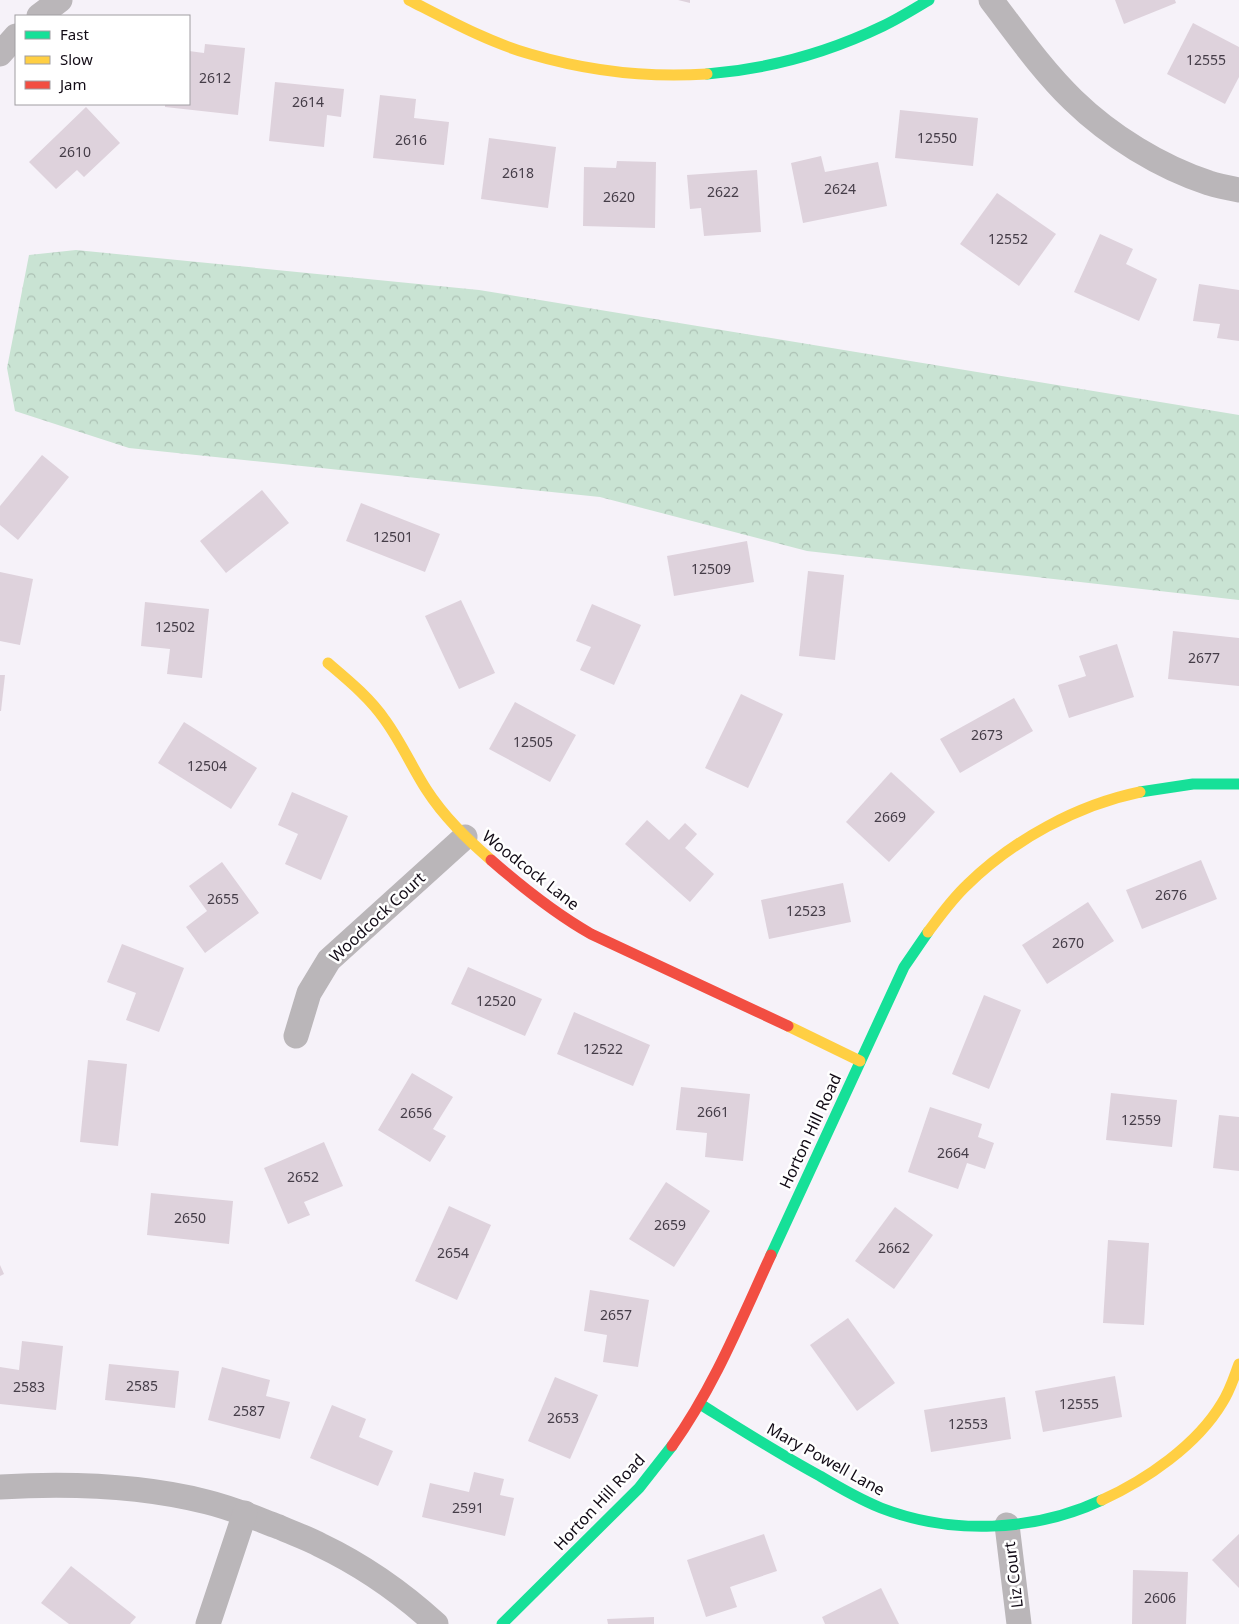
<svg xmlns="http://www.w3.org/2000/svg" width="1239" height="1624" viewBox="0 0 1239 1624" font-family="'Noto Sans',sans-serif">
  <defs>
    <pattern id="forest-crowns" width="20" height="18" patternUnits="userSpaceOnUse" patternTransform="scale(1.25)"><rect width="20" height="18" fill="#c9e3d3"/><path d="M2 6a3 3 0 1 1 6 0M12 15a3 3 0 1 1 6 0" fill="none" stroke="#acc1b4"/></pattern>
  </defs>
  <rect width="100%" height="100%" fill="#f6f2f9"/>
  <!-- forest -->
  <polygon fill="url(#forest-crowns)" points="76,250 479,290 1239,415 1239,600 807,551 600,497 129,448 15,411 7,368 29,255"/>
  <!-- building -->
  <g fill="#ded2dc">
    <polygon points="678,0 690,0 690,3"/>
    <polygon points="1115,0 1175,0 1176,3 1124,24"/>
    <polygon points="1193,23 1239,47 1239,77 1225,104 1167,74"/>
    <polygon points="205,44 245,48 238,115 165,107 165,104 189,104 189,51 204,53"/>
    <polygon points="275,82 344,89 341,117 327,115 324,147 269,141"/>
    <polygon points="380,95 416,99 414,118 449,122 444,165 373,158"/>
    <polygon points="86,107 120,143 84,177 77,170 56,189 29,162"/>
    <polygon points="900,110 978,118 973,166 895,158"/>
    <polygon points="489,138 556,147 548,208 481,199"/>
    <polygon points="821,156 825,172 878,162 887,206 803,223 791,163"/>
    <polygon points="617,161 656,162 655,228 583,226 584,167 616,168"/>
    <polygon points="757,170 761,232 704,236 701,208 690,209 687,175"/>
    <polygon points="997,193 1056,234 1019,286 960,244"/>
    <polygon points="1100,234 1133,249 1126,264 1157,279 1139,321 1074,292"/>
    <polygon points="1199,284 1239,290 1239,341 1217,338 1220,324 1193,321"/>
    <polygon points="42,455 69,477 18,540 0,525 0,506"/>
    <polygon points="262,490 289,523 226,573 200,541"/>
    <polygon points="361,503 440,534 425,572 346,541"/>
    <polygon points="747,541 754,582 674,596 667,556"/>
    <polygon points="808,571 844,575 835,660 799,656"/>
    <polygon points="0,572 33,579 20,645 0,641"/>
    <polygon points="461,600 495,673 459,689 425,616"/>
    <polygon points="145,602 209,609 202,678 167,674 170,649 141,646"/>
    <polygon points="592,604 641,625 614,685 580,670 591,647 576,641"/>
    <polygon points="1173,631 1239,638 1239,686 1168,679"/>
    <polygon points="1117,644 1134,697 1069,718 1058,685 1086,676 1079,656"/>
    <polygon points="0,675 5,675 1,711 0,711"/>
    <polygon points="741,694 783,714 748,788 705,768"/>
    <polygon points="1014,698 1033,731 960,773 940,739"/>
    <polygon points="515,702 576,735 550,782 489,749"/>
    <polygon points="184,722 257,768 231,809 158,763"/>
    <polygon points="891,772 935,812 889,862 846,822"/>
    <polygon points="292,792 348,816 321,880 285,864 298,834 278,825"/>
    <polygon points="647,820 669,840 685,823 697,834 685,848 714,874 690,902 625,844"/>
    <polygon points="1201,860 1217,899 1142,929 1126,890"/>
    <polygon points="222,862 259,913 205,953 186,927 207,911 189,886"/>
    <polygon points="843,883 851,922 769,939 761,900"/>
    <polygon points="1088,902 1114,941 1047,984 1022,945"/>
    <polygon points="122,944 184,968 159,1032 126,1020 136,993 107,982"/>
    <polygon points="468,967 542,999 525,1036 451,1004"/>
    <polygon points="984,995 1021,1010 989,1089 952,1074"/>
    <polygon points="574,1012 650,1045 633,1086 557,1054"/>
    <polygon points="88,1060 127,1064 118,1146 80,1142"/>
    <polygon points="412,1073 453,1097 433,1129 446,1136 430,1162 378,1130"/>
    <polygon points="681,1087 750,1094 743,1161 705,1157 707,1133 676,1130"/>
    <polygon points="1111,1093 1177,1100 1172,1147 1106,1140"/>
    <polygon points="930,1107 982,1124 978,1137 994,1143 985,1169 967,1163 958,1189 908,1172"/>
    <polygon points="1219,1115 1239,1117 1239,1171 1213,1168"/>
    <polygon points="324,1142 343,1186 304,1202 310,1215 288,1224 264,1168"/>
    <polygon points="666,1182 710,1211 674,1267 629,1239"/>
    <polygon points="151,1193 233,1201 229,1244 147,1235"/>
    <polygon points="449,1206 491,1225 457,1300 415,1281"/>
    <polygon points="895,1207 933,1235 894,1289 855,1261"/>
    <polygon points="1108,1240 1149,1243 1144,1325 1103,1323"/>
    <polygon points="0,1265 4,1274 0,1276"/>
    <polygon points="590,1290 649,1300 638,1367 603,1362 607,1335 584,1331"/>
    <polygon points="848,1318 895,1383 857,1411 810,1345"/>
    <polygon points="22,1341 63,1346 56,1410 0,1404 0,1367 19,1370"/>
    <polygon points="109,1364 179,1371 175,1408 105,1400"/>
    <polygon points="222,1367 270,1380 266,1396 290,1402 280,1439 208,1420"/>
    <polygon points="1115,1376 1122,1417 1043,1432 1035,1391"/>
    <polygon points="555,1377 598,1395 570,1459 528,1441"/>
    <polygon points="1005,1397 1011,1439 931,1452 924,1410"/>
    <polygon points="332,1405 366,1419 359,1437 393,1451 378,1486 310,1458"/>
    <polygon points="474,1472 504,1479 500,1495 514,1498 505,1536 422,1517 430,1483 469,1492"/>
    <polygon points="764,1534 777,1571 730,1587 737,1607 706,1617 687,1560"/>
    <polygon points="1239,1534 1239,1588 1212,1560"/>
    <polygon points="71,1566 136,1617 130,1624 69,1624 41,1603"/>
    <polygon points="1133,1570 1188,1572 1186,1624 1132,1624"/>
    <polygon points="881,1588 899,1624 825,1624 822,1617"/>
    <polygon points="654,1617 654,1624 608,1624 607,1619"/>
  </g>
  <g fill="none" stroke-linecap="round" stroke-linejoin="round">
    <!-- street -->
    <g stroke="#bab6b9" stroke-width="25">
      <path d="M991,0C1017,34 1042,70 1073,100C1110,136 1160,167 1209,183C1219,186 1229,188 1239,190"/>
      <polyline points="39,16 60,0"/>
      <polyline points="0,54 16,36"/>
      <polyline points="296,1036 309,993 329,960 465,837"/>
      <path d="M0,1487C69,1483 140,1485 207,1502C232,1508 255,1518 279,1527C292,1533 307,1538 320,1545C362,1565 402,1593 436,1624"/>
      <polyline points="1007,1525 1019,1624"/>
      <polyline points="208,1624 245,1513"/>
    </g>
    <!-- fast -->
    <g stroke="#16e098" stroke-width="11">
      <path d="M707,74C768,69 827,53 883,26C898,19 914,9 929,0"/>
      <polyline points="1140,792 1193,784 1239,784"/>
      <polyline points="771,1255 904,967 928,932"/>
      <path d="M700,1404C740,1429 779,1454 820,1476C840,1488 859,1499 881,1508C951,1535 1034,1532 1102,1500"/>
      <polyline points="502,1624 639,1488 672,1446"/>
    </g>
    <!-- slow -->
    <g stroke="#ffcf43" stroke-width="11">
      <path d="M409,0C448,20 488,42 530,54C588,71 648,78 707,74"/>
      <path d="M328,663C348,680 370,698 385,720C401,742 412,767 426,789C444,817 467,839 491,860"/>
      <path d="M928,932C940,916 952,899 967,885C1013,840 1077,805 1140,792"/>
      <polyline points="788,1026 860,1061"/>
      <path d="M1102,1500C1146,1480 1197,1445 1222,1403C1230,1391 1234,1377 1239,1364"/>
    </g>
    <!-- jam -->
    <g stroke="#f24e42" stroke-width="11">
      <path d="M491,860C523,888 554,913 591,934L788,1026"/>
      <path d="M672,1446C714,1387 741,1320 771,1255"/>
    </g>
  </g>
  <g text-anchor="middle" stroke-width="5" stroke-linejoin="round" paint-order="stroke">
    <!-- number labels -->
    <g font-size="14" fill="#453d48">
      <text x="1206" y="65">12555</text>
      <text x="215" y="83">2612</text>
      <text x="308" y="107">2614</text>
      <text x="937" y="143">12550</text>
      <text x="411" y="145">2616</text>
      <text x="75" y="157">2610</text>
      <text x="518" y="178">2618</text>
      <text x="840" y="194">2624</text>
      <text x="723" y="197">2622</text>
      <text x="619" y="202">2620</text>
      <text x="1008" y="244">12552</text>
      <text x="393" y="542">12501</text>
      <text x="711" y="574">12509</text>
      <text x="175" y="632">12502</text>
      <text x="1204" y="663">2677</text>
      <text x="987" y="740">2673</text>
      <text x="533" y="747">12505</text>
      <text x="207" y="771">12504</text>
      <text x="890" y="822">2669</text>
      <text x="1171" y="900">2676</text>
      <text x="223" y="904">2655</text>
      <text x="806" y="916">12523</text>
      <text x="1068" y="948">2670</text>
      <text x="496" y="1006">12520</text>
      <text x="603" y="1054">12522</text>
      <text x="713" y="1117">2661</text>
      <text x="416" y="1118">2656</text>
      <text x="1141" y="1125">12559</text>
      <text x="953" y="1158">2664</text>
      <text x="303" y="1182">2652</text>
      <text x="190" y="1223">2650</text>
      <text x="670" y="1230">2659</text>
      <text x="894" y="1253">2662</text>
      <text x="453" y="1258">2654</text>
      <text x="616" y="1320">2657</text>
      <text x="142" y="1391">2585</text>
      <text x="29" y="1392">2583</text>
      <text x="1079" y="1409">12555</text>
      <text x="249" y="1416">2587</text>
      <text x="563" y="1423">2653</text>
      <text x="968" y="1429">12553</text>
      <text x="468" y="1513">2591</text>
      <text x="1160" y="1603">2606</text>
    </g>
    <!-- street labels -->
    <g font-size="16" fill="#120b16" stroke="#fff">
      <text transform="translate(531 870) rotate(38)" y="6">Woodcock Lane</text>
      <text transform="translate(377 917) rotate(-43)" y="6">Woodcock Court</text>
      <text transform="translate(810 1131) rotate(-65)" y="6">Horton Hill Road</text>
      <text transform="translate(826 1459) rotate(29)" y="6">Mary Powell Lane</text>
      <text transform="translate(599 1502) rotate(-47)" y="6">Horton Hill Road</text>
      <text transform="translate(1013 1575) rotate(-97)" y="6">Liz Court</text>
    </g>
  </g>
  <!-- legend -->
  <rect x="15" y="15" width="175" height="90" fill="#ffffff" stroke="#a09da2"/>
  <rect x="25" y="31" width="25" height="8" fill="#16e098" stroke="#a09da2"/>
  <text x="60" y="40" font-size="15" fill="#120b16">Fast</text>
  <rect x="25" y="56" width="25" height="8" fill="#ffcf43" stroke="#a09da2"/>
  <text x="60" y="65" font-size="15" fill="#120b16">Slow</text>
  <rect x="25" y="81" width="25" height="8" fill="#f24e42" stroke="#a09da2"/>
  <text x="60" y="90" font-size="15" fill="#120b16">Jam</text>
</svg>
